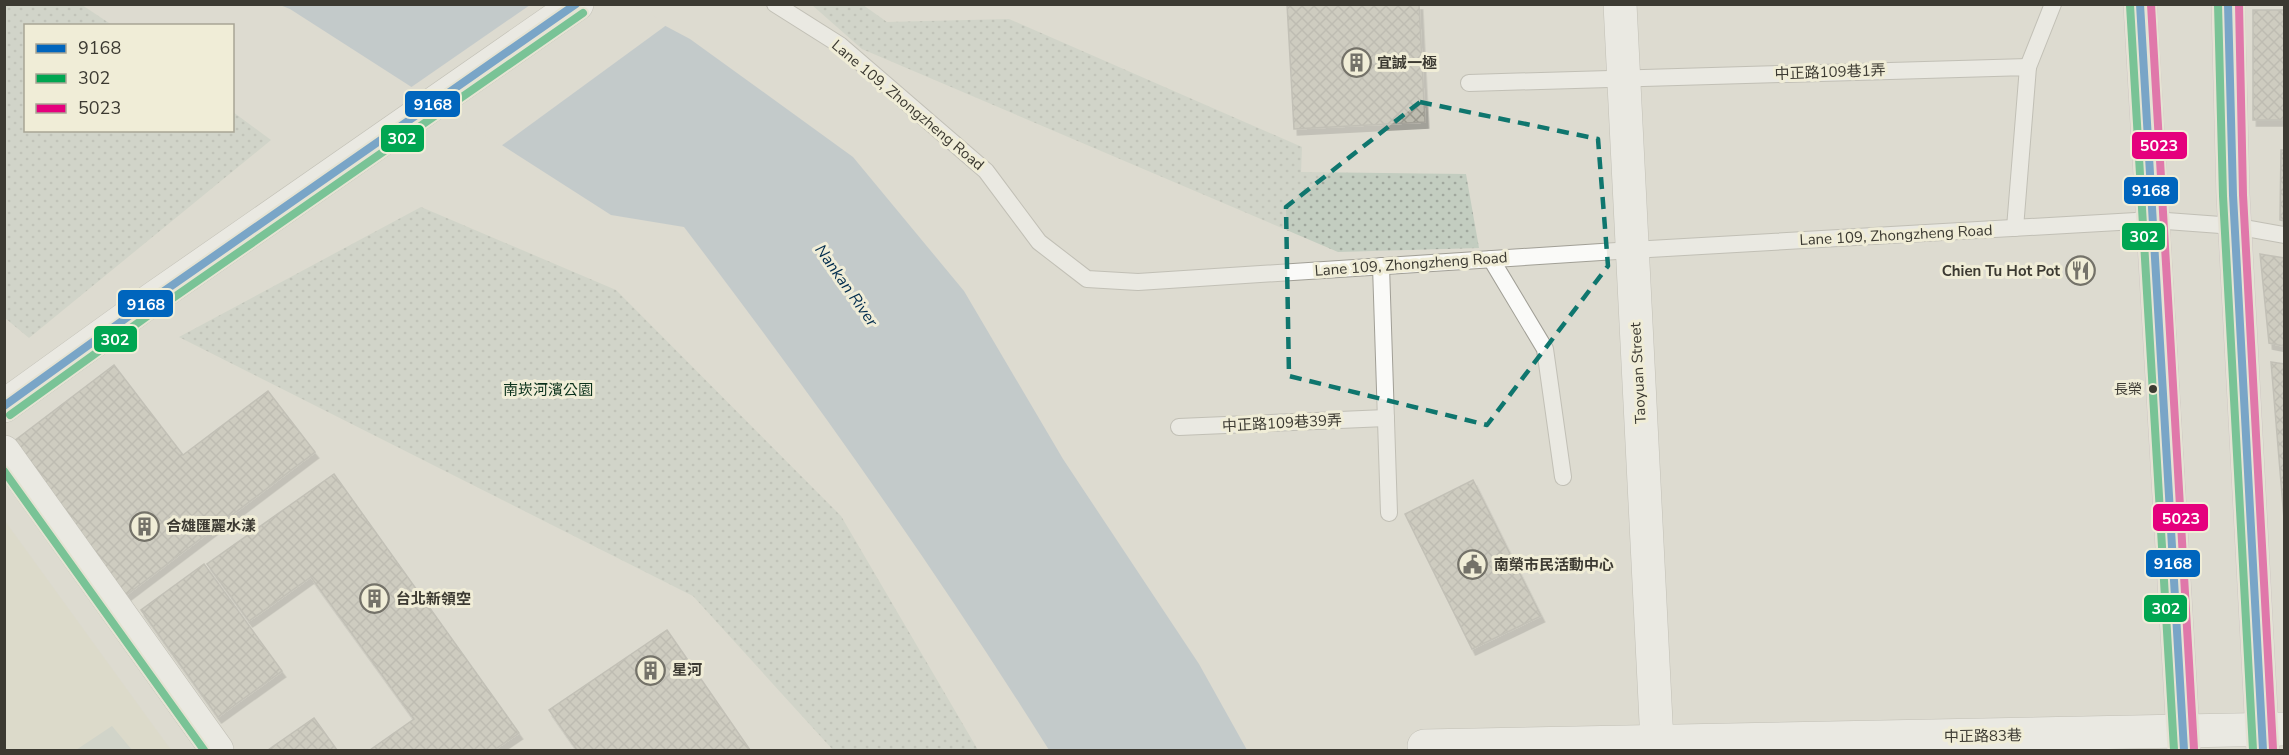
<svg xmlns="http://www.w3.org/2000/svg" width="2289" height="755" viewBox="0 0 2289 755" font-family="'Nunito Sans','Noto Sans TC',sans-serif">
  <defs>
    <pattern id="park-dots" width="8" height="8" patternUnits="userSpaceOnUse" patternTransform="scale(1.5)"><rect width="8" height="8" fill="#c3cdc0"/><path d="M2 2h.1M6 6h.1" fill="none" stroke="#a0a79d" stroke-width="1.8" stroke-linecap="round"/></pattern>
    <pattern id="building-cross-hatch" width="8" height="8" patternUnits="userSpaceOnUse" patternTransform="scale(1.5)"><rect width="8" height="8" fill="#bcbaae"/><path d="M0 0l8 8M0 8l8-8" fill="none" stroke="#9a988e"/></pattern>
    <filter id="shadow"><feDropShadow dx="3.5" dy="6" stdDeviation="0" flood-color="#0004"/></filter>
  </defs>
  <rect width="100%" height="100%" fill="#dddbd0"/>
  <!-- built -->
  <polygon fill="#dcd9c4" points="5,521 171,750 5,750"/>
  <!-- park -->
  <g fill="url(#park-dots)">
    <polygon points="4,5 82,5 112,25 26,26 26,130 232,130 233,112 271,140 29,338 5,318"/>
    <polygon points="812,5 863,5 887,22 1009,19 1302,147 1301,172 1466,174 1479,248 1338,252 862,49"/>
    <polygon points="421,207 616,290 841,516 978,750 833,750 693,596 179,337"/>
  </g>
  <!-- pitch -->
  <polygon fill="#c3cdc0" points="112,726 132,750 76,750"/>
  <!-- water -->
  <path fill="#a5b6c4" d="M280,5H626L690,39L853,157L964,291L1063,459L1199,664L1247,750H1049C936,570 813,396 684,227L611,215L290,9Z"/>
  <!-- pier -->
  <polygon fill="#dddbd0" points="632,4 668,24 501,146 410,88 530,5"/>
  <!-- building -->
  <g fill="url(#building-cross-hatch)" stroke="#a3a198" stroke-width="1.5" filter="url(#shadow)">
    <polygon points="1287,4 1419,4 1425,122 1294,129"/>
    <rect x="2253" y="10" width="31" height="110"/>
    <polygon points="2281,150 2284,150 2284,221 2280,220"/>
    <polygon points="2260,254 2284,258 2284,346 2269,343"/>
    <polygon points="2271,362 2284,364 2284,519"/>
    <polygon points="114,365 183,455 268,391 315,452 125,596 9,445"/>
    <polygon points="334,474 519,733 494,750 370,750 414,719 311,577 249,621 207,564"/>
    <polygon points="1473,480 1541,616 1472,649 1405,514"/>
    <polygon points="204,564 282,671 218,717 141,610"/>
    <polygon points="667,630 750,750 577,750 549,710"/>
    <polygon points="314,718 337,750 268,750"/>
  </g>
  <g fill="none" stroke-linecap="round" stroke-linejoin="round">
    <defs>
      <g id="lane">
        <polyline points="775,4 840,45 986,171 1039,242 1087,279 1138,282 1632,250 2153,220 2234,226 2284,235"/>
        <polyline points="2028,67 2053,4"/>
        <polyline points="1469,83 2028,67 2015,228"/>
        <polyline points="1491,259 1545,349 1563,477"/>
        <polyline points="1381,266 1389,513"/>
        <polyline points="1179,427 1386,418"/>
      </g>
      <g id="street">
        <polyline points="1620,4 1657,742"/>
        <polyline points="4,406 154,298 577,4"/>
        <polyline points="4,452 217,750"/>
        <polyline points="1424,746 2284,729"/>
      </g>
      <g id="primary">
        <polyline points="2140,4 2184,750"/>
        <polyline points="2228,4 2233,195 2263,750"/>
      </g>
    </defs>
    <!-- lane casing -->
    <use href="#lane" stroke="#a19f96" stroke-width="18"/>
    <!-- street casing -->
    <use href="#street" stroke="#a19f96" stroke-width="34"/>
    <!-- primary casing -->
    <use href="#primary" stroke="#bdb0af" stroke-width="34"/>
    <!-- lane -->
    <use href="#lane" stroke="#fafaf8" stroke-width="16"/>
    <!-- street -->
    <use href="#street" stroke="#fafaf8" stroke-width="33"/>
    <!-- primary -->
    <use href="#primary" stroke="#f3ebed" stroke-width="33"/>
    <defs>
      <g id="bus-1">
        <polyline points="2140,4 2184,750"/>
        <polyline points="2228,4 2233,195 2263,750"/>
        <polyline points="4,406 154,298 576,4"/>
      </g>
      <g id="bus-2">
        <polyline points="2218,4 2223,196 2253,750"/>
        <polyline points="2130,5 2174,750"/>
        <polyline points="10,415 160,307 583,13"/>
        <polyline points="4,471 204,750"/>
      </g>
      <g id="bus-3">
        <polyline points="2151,4 2194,749"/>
        <polyline points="2239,4 2243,195 2273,749"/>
      </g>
    </defs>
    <!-- bus-1 casing -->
    <use href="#bus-1" stroke="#f0edd7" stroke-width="12"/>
    <!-- bus-2 casing -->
    <use href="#bus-2" stroke="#f0edd7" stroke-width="12"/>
    <!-- bus-3 casing -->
    <use href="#bus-3" stroke="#f0edd7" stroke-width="12"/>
    <!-- bus-1 -->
    <use href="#bus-1" stroke="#0065bd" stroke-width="8"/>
    <!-- bus-2 -->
    <use href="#bus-2" stroke="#00a651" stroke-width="8"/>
    <!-- bus-3 -->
    <use href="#bus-3" stroke="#e5007d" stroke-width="8"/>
  </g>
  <!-- marked area -->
  <path d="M0 0H2289V755H0ZM1420,102L1598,139L1608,266L1487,425L1289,376L1286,207Z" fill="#dddbd0" fill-opacity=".55" fill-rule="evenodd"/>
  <path fill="none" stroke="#0f766e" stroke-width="4.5" stroke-dasharray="12 8" stroke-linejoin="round" d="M1420,102L1598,139L1608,266L1487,425L1289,376L1286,207Z"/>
  <!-- icons -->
  <defs>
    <symbol id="building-ring" viewBox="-11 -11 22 22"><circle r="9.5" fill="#f0edd7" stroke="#747269" stroke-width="1.5"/><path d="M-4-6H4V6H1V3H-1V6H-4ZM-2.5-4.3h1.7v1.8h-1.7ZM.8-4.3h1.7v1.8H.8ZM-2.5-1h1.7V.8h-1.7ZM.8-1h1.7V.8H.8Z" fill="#747269"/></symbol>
    <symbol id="restaurant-ring" viewBox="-11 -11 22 22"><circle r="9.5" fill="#f0edd7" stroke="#747269" stroke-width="1.5"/><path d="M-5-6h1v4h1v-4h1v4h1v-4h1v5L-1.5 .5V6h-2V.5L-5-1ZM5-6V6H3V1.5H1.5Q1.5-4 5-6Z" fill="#747269"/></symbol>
    <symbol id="civic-ring" viewBox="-11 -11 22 22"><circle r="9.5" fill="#f0edd7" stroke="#747269" stroke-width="1.5"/><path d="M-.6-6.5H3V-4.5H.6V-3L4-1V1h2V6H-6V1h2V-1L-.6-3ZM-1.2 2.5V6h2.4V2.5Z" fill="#747269"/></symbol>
  </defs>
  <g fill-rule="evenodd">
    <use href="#building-ring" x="1340" y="46" width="33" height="33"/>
    <use href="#restaurant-ring" x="2064" y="254" width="33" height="33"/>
    <use href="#building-ring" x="128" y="510" width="33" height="33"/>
    <use href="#civic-ring" x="1456" y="548" width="33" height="33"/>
    <use href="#building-ring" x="358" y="582" width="33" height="33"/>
    <use href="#building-ring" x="634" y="654" width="33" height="33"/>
  </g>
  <!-- markers -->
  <circle fill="#3c3a32" stroke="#f0edd7" stroke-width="2" cx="2153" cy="389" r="5"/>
  <g text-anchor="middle" stroke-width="6" stroke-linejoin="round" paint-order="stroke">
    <!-- bus labels -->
    <g font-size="14" fill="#3c3a32" stroke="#f0edd7" text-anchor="end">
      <text x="2142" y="394">長榮</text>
    </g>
    <!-- poi labels -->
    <g font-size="15" font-weight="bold" fill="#3c3a32" stroke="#f0edd7" text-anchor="start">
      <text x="1377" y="68">宜誠一極</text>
      <text x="2060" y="276" text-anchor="end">Chien Tu Hot Pot</text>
      <text x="166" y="531">合雄匯麗水漾</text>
      <text x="1494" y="570">南榮市民活動中心</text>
      <text x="396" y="604">台北新領空</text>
      <text x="672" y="675">星河</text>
    </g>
    <!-- street labels -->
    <g font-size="15" fill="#3c3a32" stroke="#f0edd7">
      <text transform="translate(1830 72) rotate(-2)" y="5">中正路109巷1弄</text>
      <text transform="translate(908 105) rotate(40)" y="5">Lane 109, Zhongzheng Road</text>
      <text transform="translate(1896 235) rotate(-3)" y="5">Lane 109, Zhongzheng Road</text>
      <text transform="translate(1411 264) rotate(-4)" y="5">Lane 109, Zhongzheng Road</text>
      <text transform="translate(1638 373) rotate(-93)" y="5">Taoyuan Street</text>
      <text transform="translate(1282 423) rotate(-3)" y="5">中正路109巷39弄</text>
      <text transform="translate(1983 736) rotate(-1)" y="5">中正路83巷</text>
    </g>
    <!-- park labels -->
    <g font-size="15" fill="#0b321c" stroke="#f0edd7">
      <text x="548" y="395">南崁河濱公園</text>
    </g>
    <!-- water labels -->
    <g font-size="16" font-style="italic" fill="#012c4d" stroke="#f0edd7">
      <text transform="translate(847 285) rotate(55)" y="6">Nankan River</text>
    </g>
  </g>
  <g stroke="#f0edd7" stroke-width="2">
    <rect x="404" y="90" width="57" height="28" rx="6" fill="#0065bd"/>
    <rect x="380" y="124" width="45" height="29" rx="6" fill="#00a651"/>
    <rect x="2131" y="131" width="57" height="29" rx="6" fill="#e5007d"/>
    <rect x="2123" y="176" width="56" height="29" rx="6" fill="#0065bd"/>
    <rect x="2121" y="222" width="45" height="29" rx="6" fill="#00a651"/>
    <rect x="117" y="289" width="57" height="29" rx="6" fill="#0065bd"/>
    <rect x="93" y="325" width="45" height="28" rx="6" fill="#00a651"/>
    <rect x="2152" y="503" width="57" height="29" rx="6" fill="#e5007d"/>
    <rect x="2145" y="549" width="56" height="29" rx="6" fill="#0065bd"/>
    <rect x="2143" y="594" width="45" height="29" rx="6" fill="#00a651"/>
  </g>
  <g font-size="16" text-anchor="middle" font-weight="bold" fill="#fff">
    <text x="433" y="110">9168</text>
    <text x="402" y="144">302</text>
    <text x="2159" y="151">5023</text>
    <text x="2151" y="196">9168</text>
    <text x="2144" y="242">302</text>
    <text x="146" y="310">9168</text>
    <text x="115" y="345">302</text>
    <text x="2181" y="524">5023</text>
    <text x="2173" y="569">9168</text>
    <text x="2166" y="614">302</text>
  </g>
  <!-- border -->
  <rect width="2289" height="755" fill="none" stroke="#3c3a32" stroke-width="12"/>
  <!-- legend -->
  <rect x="24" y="24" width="210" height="108" fill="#f0edd7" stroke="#a8a595" stroke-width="1.5"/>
  <rect x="36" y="44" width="30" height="9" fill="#0065bd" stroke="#a8a595" stroke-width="1.5"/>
  <text x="78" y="54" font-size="18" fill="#3c3a32">9168</text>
  <rect x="36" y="74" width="30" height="9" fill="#00a651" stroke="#a8a595" stroke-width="1.5"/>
  <text x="78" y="84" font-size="18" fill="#3c3a32">302</text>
  <rect x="36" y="104" width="30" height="9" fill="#e5007d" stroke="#a8a595" stroke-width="1.5"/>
  <text x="78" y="114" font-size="18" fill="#3c3a32">5023</text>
</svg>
